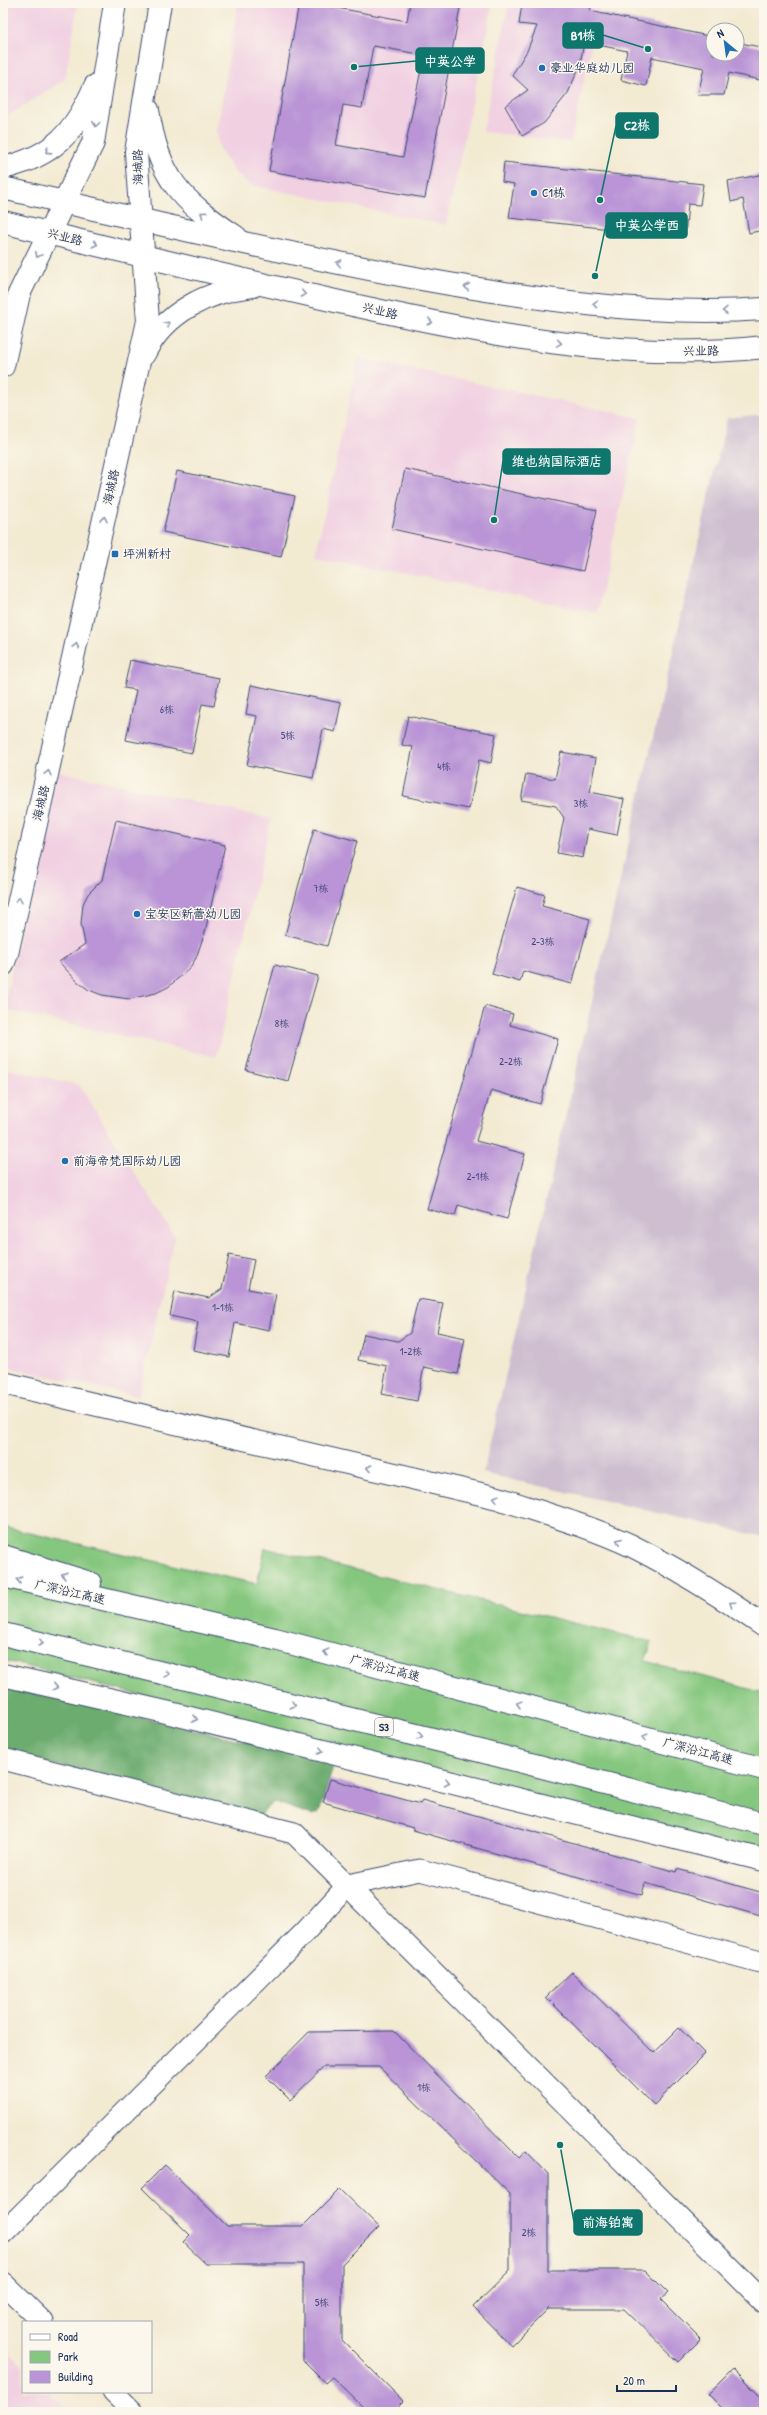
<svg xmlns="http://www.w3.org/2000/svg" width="767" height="2415" viewBox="0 0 767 2415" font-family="'Patrick Hand','LXGW WenKai TC',sans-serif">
  <rect width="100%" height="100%" fill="#fbf7ec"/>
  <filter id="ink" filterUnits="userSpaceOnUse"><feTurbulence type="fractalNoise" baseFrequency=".025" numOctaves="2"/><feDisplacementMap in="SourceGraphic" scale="8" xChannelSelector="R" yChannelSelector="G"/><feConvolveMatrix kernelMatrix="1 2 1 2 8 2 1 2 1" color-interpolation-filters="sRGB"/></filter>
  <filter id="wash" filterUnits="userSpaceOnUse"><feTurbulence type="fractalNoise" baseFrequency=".012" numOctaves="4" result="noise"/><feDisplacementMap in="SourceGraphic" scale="16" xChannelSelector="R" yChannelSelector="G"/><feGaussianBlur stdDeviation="0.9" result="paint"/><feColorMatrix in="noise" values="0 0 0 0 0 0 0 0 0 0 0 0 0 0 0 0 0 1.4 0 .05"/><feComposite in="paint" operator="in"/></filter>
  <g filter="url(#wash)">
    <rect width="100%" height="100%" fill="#f3ead2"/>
    <!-- built -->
    <g fill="#f1d0e2">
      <polygon points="3,3 78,3 65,79 3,119"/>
      <polygon points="238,3 493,3 446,225 251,185 235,173 220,150 217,131"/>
      <polygon points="509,3 600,3 571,142 483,132"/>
      <polygon points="358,358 640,418 597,613 316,554"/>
      <polygon points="57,771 271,819 216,1057 3,1009"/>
      <polygon points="3,1068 79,1085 175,1237 138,1396 3,1366"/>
      <polygon points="3,2346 23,2366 23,2392 49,2392 69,2412 3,2412"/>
    </g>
    <!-- industrial -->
    <polygon fill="#cebed0" points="764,414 764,1537 483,1473 727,418"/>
    <!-- green -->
    <polygon fill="#86c77f" stroke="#507b6e" points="3,1527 257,1584 265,1548 652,1642 645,1661 764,1693 764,1855 3,1660"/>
    <!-- forest -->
    <path fill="#6cac6e" stroke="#446e66" d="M3,1686L328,1760L333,1766L319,1812L312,1815L275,1802C267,1805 265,1813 258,1817L3,1752Z"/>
    <g id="blocks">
      <!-- building -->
      <g fill="#ba94d6" fill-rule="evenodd">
        <path d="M299,3H333L332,7L407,21L410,3H461L425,198L269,171ZM373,46L424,55L403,157L336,145L343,105L362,108Z"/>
        <polygon points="522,3 591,3 590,11 713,37 713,54 737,54 737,42 764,48 764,81 729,73 724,95 698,95 704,68 652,57 646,86 621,80 627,51 584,42 580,65 568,93 544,123 522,136 505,106 528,90 512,75 527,51 537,26 519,24"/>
        <polygon points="504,162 703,184 700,205 688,204 685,237 509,218 514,184 502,182"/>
        <polygon points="764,174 764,230 749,233 743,199 731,202 728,181"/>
        <polygon points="405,469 597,510 583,571 392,529"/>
        <polygon points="177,471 295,496 281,557 163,532"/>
        <polygon points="130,660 219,678 214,706 202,704 192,753 126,740 136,690 124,688"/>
        <polygon points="251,685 341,703 335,732 323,729 313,778 247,765 257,716 246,714"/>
        <polygon points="408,716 496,734 491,763 479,760 469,809 403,796 413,747 402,745"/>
        <polygon points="561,752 596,758 590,792 624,799 617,835 588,829 583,858 557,853 564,818 556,806 521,800 526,774 555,779"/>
        <polygon points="116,820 225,845 205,932 196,958 189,969 168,987 156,993 129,999 102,995 89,990 78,982 59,962 85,944 81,924 83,904 88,894 102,880"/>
        <polygon points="314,829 357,841 327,946 285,935"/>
        <polygon points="517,887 545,895 542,906 590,919 572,984 523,971 520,982 492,974"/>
        <polygon points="275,965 318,976 288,1081 246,1070"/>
        <polygon points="485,1006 513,1014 510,1025 558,1039 540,1104 491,1090 476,1141 525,1154 507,1219 458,1205 455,1216 427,1209"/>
        <polygon points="229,1255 254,1260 248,1289 276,1294 269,1330 235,1323 229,1357 193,1350 198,1322 170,1316 175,1291 209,1298 222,1289"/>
        <polygon points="418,1299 443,1303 437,1332 465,1338 458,1374 424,1367 417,1401 382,1394 387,1366 358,1360 364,1334 398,1341 410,1333"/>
        <polygon points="330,1779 420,1804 422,1800 676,1872 677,1869 764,1893 764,1917 645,1883 642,1895 413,1830 413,1828 323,1802"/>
        <polygon points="572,1972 654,2053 679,2028 705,2054 654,2105 546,1997"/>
        <polygon points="394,2031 519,2158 526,2151 548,2174 548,2270 645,2270 668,2293 661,2299 701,2339 678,2362 624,2309 548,2309 511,2346 473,2307 510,2271 510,2194 379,2067 324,2067 290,2100 266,2076 309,2032"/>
        <polygon points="165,2165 227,2226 303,2226 340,2189 379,2227 342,2264 342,2340 403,2401 392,2412 368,2412 332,2377 325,2383 303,2361 303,2264 206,2264 183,2242 190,2235 142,2188"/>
        <polygon points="733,2369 764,2400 764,2412 726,2412 708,2394"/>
      </g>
    </g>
  </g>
  <g filter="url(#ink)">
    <use href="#blocks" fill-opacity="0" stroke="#3b4b6f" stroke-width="1"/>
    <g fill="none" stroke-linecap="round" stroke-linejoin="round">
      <defs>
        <g id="street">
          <polyline points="3,1759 294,1833 764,2302"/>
          <polyline points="3,2233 305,1932 348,1885 420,1870 764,1963"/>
          <polyline points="3,2283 43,2322"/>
          <polyline points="113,2392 133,2412"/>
        </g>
        <g id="secondary">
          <path d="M148,110C158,178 181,200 236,237"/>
          <path d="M3,168C54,156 75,132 95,86"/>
          <path d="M3,188C142,220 280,253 421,279C533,299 650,317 764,309"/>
          <path d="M3,222C116,250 230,277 344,303C481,333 623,363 764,347"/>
          <path d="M144,354C165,312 208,291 253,286"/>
          <polyline points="3,366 19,294 93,143 115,3"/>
          <polyline points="3,965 7,954 148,321 136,152 160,3"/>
        </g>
        <g id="highway">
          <path d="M3,1383L498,1498C543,1513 589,1526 632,1546C678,1569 722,1597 764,1626"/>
          <polyline points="3,1556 90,1583"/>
          <polyline points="3,1576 275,1639 764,1769"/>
          <polyline points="3,1634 449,1743 764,1824"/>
          <polyline points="3,1675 170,1713 764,1860"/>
        </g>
      </defs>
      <!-- street casing -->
      <use href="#street" stroke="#3b4b6f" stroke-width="23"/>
      <!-- secondary casing -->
      <use href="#secondary" stroke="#3b4b6f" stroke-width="24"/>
      <!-- highway casing -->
      <use href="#highway" stroke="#3b4b6f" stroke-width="24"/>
      <!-- street -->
      <use href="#street" stroke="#fff" stroke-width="21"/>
      <!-- secondary -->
      <use href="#secondary" stroke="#fff" stroke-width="22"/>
      <!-- highway -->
      <use href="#highway" stroke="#fff" stroke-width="22"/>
    </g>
    <!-- one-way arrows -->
    <defs><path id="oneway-chevron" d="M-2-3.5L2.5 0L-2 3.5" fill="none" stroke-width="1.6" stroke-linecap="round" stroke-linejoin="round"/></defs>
    <g stroke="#8d97ae">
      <use href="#oneway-chevron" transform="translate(96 124) rotate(98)"/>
      <use href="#oneway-chevron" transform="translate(48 151) rotate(147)"/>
      <use href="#oneway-chevron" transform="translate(203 214) rotate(-144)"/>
      <use href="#oneway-chevron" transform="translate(95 244) rotate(14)"/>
      <use href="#oneway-chevron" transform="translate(38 255) rotate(116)"/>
      <use href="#oneway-chevron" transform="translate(339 263) rotate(-168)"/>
      <use href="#oneway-chevron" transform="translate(467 287) rotate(-171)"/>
      <use href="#oneway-chevron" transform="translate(303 294) rotate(13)"/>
      <use href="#oneway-chevron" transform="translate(595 304) rotate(-174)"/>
      <use href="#oneway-chevron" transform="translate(725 311) rotate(179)"/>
      <use href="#oneway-chevron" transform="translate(430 322) rotate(13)"/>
      <use href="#oneway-chevron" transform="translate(167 324) rotate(-45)"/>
      <use href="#oneway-chevron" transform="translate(559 343) rotate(9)"/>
      <use href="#oneway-chevron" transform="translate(104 519) rotate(-78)"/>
      <use href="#oneway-chevron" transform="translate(76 646) rotate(-77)"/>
      <use href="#oneway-chevron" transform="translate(48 773) rotate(-77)"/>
      <use href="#oneway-chevron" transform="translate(19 900) rotate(-77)"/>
      <use href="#oneway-chevron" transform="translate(369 1468) rotate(-167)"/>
      <use href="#oneway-chevron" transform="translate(496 1498) rotate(-165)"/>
      <use href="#oneway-chevron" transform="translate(619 1541) rotate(-158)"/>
      <use href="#oneway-chevron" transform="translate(64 1575) rotate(-163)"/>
      <use href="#oneway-chevron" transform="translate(19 1580) rotate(-167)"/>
      <use href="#oneway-chevron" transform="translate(732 1604) rotate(-145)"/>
      <use href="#oneway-chevron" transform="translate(41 1643) rotate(14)"/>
      <use href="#oneway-chevron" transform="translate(326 1652) rotate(-165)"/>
      <use href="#oneway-chevron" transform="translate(167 1674) rotate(14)"/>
      <use href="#oneway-chevron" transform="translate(55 1687) rotate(13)"/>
      <use href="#oneway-chevron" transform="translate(519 1704) rotate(-165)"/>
      <use href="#oneway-chevron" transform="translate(293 1705) rotate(14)"/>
      <use href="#oneway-chevron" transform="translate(195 1719) rotate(14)"/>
      <use href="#oneway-chevron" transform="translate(420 1736) rotate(14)"/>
      <use href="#oneway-chevron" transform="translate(645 1737) rotate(-165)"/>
      <use href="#oneway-chevron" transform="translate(321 1751) rotate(14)"/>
      <use href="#oneway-chevron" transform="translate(447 1782) rotate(14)"/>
    </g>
  </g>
  <!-- markers -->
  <g fill="#1f6fb2" stroke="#fbf7ec" stroke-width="1.5">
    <circle cx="542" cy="68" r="4"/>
    <circle cx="534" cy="193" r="4"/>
    <rect x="111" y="550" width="8" height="8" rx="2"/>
    <circle cx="137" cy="914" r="4"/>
    <circle cx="65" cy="1161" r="4"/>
  </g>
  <g text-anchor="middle" stroke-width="3" stroke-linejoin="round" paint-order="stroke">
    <!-- number labels -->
    <g font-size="10" fill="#43487c">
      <text x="167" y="713">6栋</text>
      <text x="288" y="739">5栋</text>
      <text x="444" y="770">4栋</text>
      <text x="581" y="807">3栋</text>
      <text x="321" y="892">7栋</text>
      <text x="543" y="945">2-3栋</text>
      <text x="282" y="1027">8栋</text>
      <text x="511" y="1065">2-2栋</text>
      <text x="478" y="1180">2-1栋</text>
      <text x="223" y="1311">1-1栋</text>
      <text x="411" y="1355">1-2栋</text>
      <text x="424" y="2091">1栋</text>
      <text x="529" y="2236">2栋</text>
      <text x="322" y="2306">5栋</text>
    </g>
    <!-- shield labels -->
    <rect fill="#fbf7ec" stroke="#5e6b89" stroke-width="1" x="375" y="1718" width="18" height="18" rx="3"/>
    <g font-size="11" font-weight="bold" fill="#1b2f5e">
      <text x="384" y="1731">S3</text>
    </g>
    <!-- poi labels -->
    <g font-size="12" fill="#1b2f5e" stroke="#fbf7ec" text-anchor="start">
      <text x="550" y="72">豪业华庭幼儿园</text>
      <text x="542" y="197">C1栋</text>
      <text x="123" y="558">坪洲新村</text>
      <text x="145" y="918">宝安区新蕾幼儿园</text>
      <text x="73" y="1165">前海帝梵国际幼儿园</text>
    </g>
    <!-- street labels -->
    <g font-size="12" fill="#1b2f5e" stroke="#fbf7ec">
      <text transform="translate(138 167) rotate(-91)" y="4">海城路</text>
      <text transform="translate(65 237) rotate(14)" y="4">兴业路</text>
      <text transform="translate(380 311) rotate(13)" y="4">兴业路</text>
      <text transform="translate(701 351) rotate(-1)" y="4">兴业路</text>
      <text transform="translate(111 487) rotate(-78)" y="4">海城路</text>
      <text transform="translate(41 803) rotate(-77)" y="4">海城路</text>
      <text transform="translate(70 1592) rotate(13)" y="4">广深沿江高速</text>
      <text transform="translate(385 1668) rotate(15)" y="4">广深沿江高速</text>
      <text transform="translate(698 1751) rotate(15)" y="4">广深沿江高速</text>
    </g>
  </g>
  <!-- callouts -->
  <path fill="none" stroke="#0f766e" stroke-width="1.5" d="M648 49L603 35M354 67L416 61M600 200L616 126M595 276L606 225M494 520L503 461M560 2145L574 2222"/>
  <g fill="#0f766e" stroke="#fbf7ec" stroke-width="1.5">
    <circle cx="648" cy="49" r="4"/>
    <circle cx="354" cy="67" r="4"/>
    <circle cx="600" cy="200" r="4"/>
    <circle cx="595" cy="276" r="4"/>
    <circle cx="494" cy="520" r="4"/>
    <circle cx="560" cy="2145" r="4"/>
  </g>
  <g fill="#0f766e" stroke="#0f766e" stroke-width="1.5">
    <rect x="563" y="23" width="40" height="25" rx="4"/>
    <rect x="416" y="48" width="68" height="25" rx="4"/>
    <rect x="616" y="113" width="42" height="25" rx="4"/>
    <rect x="606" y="213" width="81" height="25" rx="4"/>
    <rect x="503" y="449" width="107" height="25" rx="4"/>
    <rect x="574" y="2210" width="68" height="25" rx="4"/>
  </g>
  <g font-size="13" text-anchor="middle" font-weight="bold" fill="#fff">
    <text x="583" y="40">B1栋</text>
    <text x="450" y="66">中英公学</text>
    <text x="637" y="130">C2栋</text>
    <text x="647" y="230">中英公学西</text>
    <text x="557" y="466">维也纳国际酒店</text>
    <text x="608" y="2227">前海铂寓</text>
  </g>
  <!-- margin -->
  <rect width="767" height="2415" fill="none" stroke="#fbf7ec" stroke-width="16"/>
  <!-- legend -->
  <rect x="22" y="2321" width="130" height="72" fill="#fbf7ec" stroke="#a1a7b3"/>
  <rect x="30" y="2334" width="20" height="6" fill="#ffffff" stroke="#a1a7b3"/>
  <text x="58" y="2341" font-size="12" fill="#1b2f5e">Road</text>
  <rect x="30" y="2351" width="20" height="12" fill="#86c77f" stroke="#a1a7b3"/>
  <text x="58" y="2361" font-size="12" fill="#1b2f5e">Park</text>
  <rect x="30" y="2371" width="20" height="12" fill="#ba94d6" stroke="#a1a7b3"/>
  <text x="58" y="2381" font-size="12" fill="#1b2f5e">Building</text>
  <!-- north arrow -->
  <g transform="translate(725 42) rotate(331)"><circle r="19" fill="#fbf7ec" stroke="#a1a7b3"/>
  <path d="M0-3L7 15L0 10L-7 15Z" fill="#1f6fb2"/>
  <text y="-6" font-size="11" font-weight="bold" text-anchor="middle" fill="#1b2f5e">N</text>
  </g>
  <!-- scale -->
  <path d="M617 2385v6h59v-6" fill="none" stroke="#1b2f5e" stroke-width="2"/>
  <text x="623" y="2385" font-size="12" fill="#1b2f5e" stroke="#fbf7ec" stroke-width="3" paint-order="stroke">20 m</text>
</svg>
